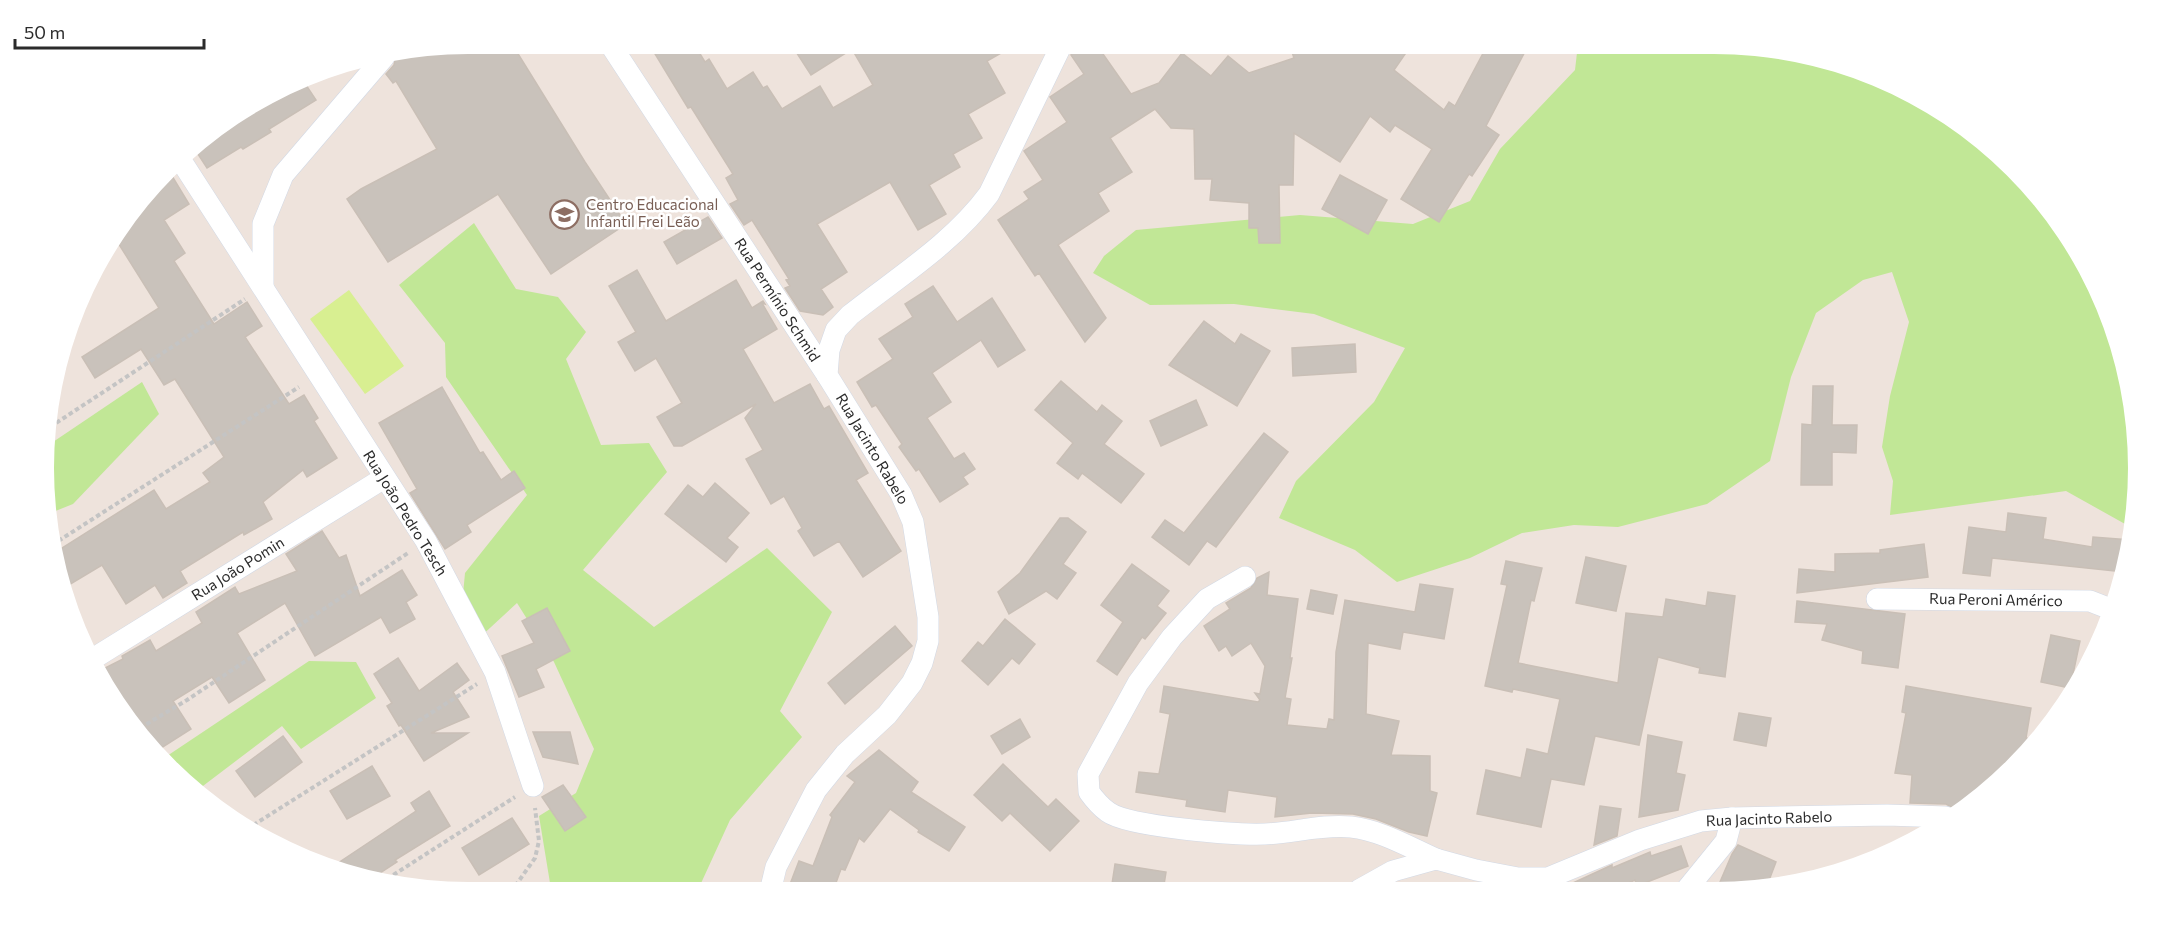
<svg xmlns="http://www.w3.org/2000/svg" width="2182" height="936" viewBox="0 0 2182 936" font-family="Commissioner,sans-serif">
  <rect width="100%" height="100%" fill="#eee3dc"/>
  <!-- green -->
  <g fill="#c1e796">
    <polygon points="1578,44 1714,44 1851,66 1927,101 1994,149 2051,210 2095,281 2124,358 2135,426 2133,439 2138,441 2134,529 2066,491 1890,515 1893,481 1882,447 1890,396 1909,322 1892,272 1863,280 1816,313 1791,377 1770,461 1707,504 1618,527 1574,525 1522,533 1470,558 1397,582 1355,550 1279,518 1296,481 1374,402 1405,348 1314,314 1234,304 1150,305 1093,273 1104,256 1136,230 1300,215 1413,224 1470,201 1500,149 1575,70"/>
    <polygon points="474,223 516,289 558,297 586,332 566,359 601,445 649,443 667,472 583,570 654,627 767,548 832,612 780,711 802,737 730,820 697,892 532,892 550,883 539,816 576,793 594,749 554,662 517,603 478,639 461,616 465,573 527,495 446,377 445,343 399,285"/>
    <polygon points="142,382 159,414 73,504 48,514 50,444"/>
    <polygon points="309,661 356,662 376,698 301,749 282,726 195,792 188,787 164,758"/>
  </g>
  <!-- pitch -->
  <polygon fill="#d8ef91" points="349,290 404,366 365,394 310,319"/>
  <!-- building -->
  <g fill="#c9c2bb" stroke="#c9bfb6" stroke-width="1.5">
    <polygon points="468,44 512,44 585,162 626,224 551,274 498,194 388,262 347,199 361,189 437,149 396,81 393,83 386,74 394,65 396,55"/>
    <polygon points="649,44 694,44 705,62 709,59 727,89 753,72 763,88 767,86 782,109 820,86 833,108 873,85 852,49 811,75 791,44 1017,44 987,61 1005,93 968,114 982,138 953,154 960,167 929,185 946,214 918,230 890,182 817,224 847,272 821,289 833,307 823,315 800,311 785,288 790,286 786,280 789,279 752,220 744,225 730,204 738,200 726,178 733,174 691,107 688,108"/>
    <polygon points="1075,44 1096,44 1131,94 1159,83 1182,53 1211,76 1228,56 1249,73 1294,58 1291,49 1307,44 1412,44 1394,70 1444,110 1449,102 1455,106 1488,44 1529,44 1486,126 1499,135 1472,176 1469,174 1439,222 1401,199 1432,149 1395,125 1390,132 1370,116 1340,162 1294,133 1293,185 1279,185 1280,243 1259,243 1258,228 1249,228 1249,203 1210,200 1212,179 1195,179 1194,129 1171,128 1155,109 1110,138 1132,172 1098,193 1109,211 1058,245 1106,318 1085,342 1039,273 1035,276 998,220 1029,199 1024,192 1043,180 1024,151 1067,122 1050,97 1084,74 1071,55"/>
    <polygon points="302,79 316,100 269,129 271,132 243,149 241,147 207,168 196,151 196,143 256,100"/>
    <polygon points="1340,175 1387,200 1368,234 1322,209"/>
    <polygon points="172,176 189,204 164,220 185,253 174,261 214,324 247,302 262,326 245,337 289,404 304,395 318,418 314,421 337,458 307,477 303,470 263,502 272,519 244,535 243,532 180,571 187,583 163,598 155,585 126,604 102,565 62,589 54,553 154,490 166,509 210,482 203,473 224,457 175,379 164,385 141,349 95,378 82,357 159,308 115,238 160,183"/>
    <polygon points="708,217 722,238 677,264 664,242"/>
    <polygon points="637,270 666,321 736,280 752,308 763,301 765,304 762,303 777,329 743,349 774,403 810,384 824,409 829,406 868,473 856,480 901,551 863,577 839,541 814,556 798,531 802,528 784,496 771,504 746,459 763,450 745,418 756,404 682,446 674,446 657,417 682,403 656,358 635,371 618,342 636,332 609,286"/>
    <polygon points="933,286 957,322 992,298 1025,350 998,367 981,340 932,373 951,402 927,418 954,459 964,453 975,469 963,477 968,484 940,502 919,469 916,471 899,447 902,444 876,405 872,407 857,382 893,359 879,339 913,317 905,304"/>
    <polygon points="1204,321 1235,344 1241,334 1270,351 1237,406 1169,365"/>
    <polygon points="1355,344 1356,372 1293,376 1292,348"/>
    <polygon points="1061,381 1097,412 1102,405 1122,421 1104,444 1144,474 1121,503 1082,473 1078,479 1057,463 1073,443 1035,410"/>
    <polygon points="1813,386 1833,386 1832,425 1857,425 1856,453 1832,452 1832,485 1801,485 1802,424 1812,425"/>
    <polygon points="442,387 480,453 483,452 501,480 514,471 525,488 467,525 471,532 445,549 410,493 417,489 379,423"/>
    <polygon points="1196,400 1207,425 1161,446 1150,421"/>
    <polygon points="1264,433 1288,452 1216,547 1207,541 1189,565 1152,537 1165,520 1184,533"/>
    <polygon points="715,483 749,513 727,538 738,547 726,562 665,514 688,485 703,497"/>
    <polygon points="2008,513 2046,518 2043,539 2092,547 2093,537 2131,540 2124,572 1992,558 1990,576 1963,573 1969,527 2006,532"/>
    <polygon points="1060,518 1068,518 1086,532 1063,564 1076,573 1057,599 1046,591 1009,614 998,592 1020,573"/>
    <polygon points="322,531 339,558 346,555 360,596 402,570 417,595 406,602 415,619 390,633 381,617 315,656 285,603 237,633 265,680 229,703 212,677 173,701 191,729 158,750 100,680 97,672 123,659 122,656 150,640 156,651 202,623 196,612 235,587 239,594 297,571 286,554"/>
    <polygon points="1924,544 1928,577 1797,593 1799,569 1835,572 1835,554 1880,553 1880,550"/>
    <polygon points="1586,557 1626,566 1616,611 1576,603"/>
    <polygon points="1506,561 1542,568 1534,601 1531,600 1518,663 1618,683 1626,613 1663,617 1666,599 1706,606 1708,592 1735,596 1725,677 1699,673 1700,668 1658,657 1639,745 1595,736 1584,785 1551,779 1541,827 1477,814 1486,770 1521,778 1527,749 1548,754 1560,699 1513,689 1512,692 1485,686 1507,585 1501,584"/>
    <polygon points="1132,564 1169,591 1157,606 1166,613 1145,639 1142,637 1117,675 1097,661 1123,622 1101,605"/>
    <polygon points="1269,572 1267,595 1298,599 1290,658 1292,658 1285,698 1291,699 1287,725 1327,729 1329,719 1334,720 1336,652 1345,600 1415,612 1420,584 1453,589 1444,639 1403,632 1400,649 1368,643 1366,714 1399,721 1391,755 1430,756 1430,791 1437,793 1427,836 1409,832 1376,819 1353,814 1312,813 1275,817 1277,797 1228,790 1225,812 1186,806 1187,800 1136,792 1139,772 1159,774 1170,714 1160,712 1164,686 1258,702 1260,700 1255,693 1260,694 1265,666 1251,643 1232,656 1226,646 1219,651 1204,626 1230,609 1226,603 1251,588 1257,578"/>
    <polygon points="1311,590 1337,595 1333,614 1307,609"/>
    <polygon points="1797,601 1905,614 1898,668 1862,663 1863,651 1822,640 1827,624 1795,622"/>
    <polygon points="547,608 570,651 536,669 544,687 519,697 502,656 534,643 522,621"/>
    <polygon points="1005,619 1035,644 1019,664 1012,658 988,685 962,661 978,642 983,646"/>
    <polygon points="895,626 912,646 845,704 828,683"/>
    <polygon points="2051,635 2080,641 2070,688 2041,682"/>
    <polygon points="398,658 419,691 457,663 469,680 453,692 469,717 431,733 468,733 424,761 401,725 399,726 387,706 392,703 374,674"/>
    <polygon points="1906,686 2031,708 2026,738 2035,740 1994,787 1957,810 1946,804 1910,803 1912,775 1895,773 1906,713 1902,712"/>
    <polygon points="1739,713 1771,718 1766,746 1734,740"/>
    <polygon points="1020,719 1030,737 1002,754 991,736"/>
    <polygon points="533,732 570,732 578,764 543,757"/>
    <polygon points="1648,735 1682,742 1676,773 1685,775 1678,810 1639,817"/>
    <polygon points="283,736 302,762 255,797 236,771"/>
    <polygon points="879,750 918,782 911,792 965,827 949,851 918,832 919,830 890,809 864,842 859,838 845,870 841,869 833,891 787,892 799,861 813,866 832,817 830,815 855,782 847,776"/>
    <polygon points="1003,764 1048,807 1056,799 1079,821 1050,851 1010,813 1002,821 974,795"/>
    <polygon points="372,766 390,796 347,819 330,791"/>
    <polygon points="563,785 586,817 565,831 542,797"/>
    <polygon points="429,791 450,826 395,860 397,862 374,877 329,869 416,811 411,803"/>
    <polygon points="1600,806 1621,809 1617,836 1594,845"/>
    <polygon points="512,818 529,844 479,875 462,848"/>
    <polygon points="1738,845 1776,862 1768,883 1759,879 1755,889 1717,889 1732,854"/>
    <polygon points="1681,846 1688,866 1637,886 1635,880 1615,889 1560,889 1612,865 1612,868 1650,852 1651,856"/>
    <polygon points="1115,864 1166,872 1163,891 1111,891"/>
  </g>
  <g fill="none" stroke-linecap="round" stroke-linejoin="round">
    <defs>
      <g id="street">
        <polyline points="610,44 827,375"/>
        <polyline points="180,159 426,541 495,672 533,786"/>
        <polyline points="263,287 263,224 283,175 384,57"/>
        <path d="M1245,577L1207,599L1172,637L1138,683L1088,774L1089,792C1094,799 1101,807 1108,812C1129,827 1236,835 1265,834C1293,833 1322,824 1351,827C1380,830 1409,847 1436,859"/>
        <polyline points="1877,599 2090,601 2113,610"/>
        <polyline points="91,660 384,478"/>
        <polyline points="1687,889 1726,841 1732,818"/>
        <polyline points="1359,890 1393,871 1436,859 1476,870 1518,878 1548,878 1640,840 1701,821 1732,818 1887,815 1946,817"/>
        <path d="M770,892L776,867L816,790L845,754L887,715L912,683L922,663L928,641V617L913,522L901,494L827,375L829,350L836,330L850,315C898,277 953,243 989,194L1062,44"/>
      </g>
    </defs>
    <!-- street casing -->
    <use href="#street" stroke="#d2d9e5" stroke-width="22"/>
    <!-- path -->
    <g stroke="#c4c4c4" stroke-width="4" stroke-dasharray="4.5 3" stroke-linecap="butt">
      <polyline points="50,427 245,299"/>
      <polyline points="52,545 299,387"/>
      <polyline points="140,728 187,700 408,553"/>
      <polyline points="247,829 477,684"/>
      <polyline points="387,879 515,797"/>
      <polyline points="511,892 535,858 539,841 535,808"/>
    </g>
    <!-- street -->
    <use href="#street" stroke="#fff" stroke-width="21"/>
  </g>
  <!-- icons -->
  <defs>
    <symbol id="school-ring" viewBox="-11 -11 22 22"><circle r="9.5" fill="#fff" stroke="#8d6e63" stroke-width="1.5"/><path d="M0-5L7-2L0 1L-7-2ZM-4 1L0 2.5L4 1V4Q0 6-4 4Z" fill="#8d6e63"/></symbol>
  </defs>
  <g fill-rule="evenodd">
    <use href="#school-ring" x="548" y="198" width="33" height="33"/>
  </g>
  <g text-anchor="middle" stroke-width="5" stroke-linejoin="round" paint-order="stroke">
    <!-- education labels -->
    <g font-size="15" fill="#785e54" stroke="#fff" text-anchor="start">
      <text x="586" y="210">Centro Educacional<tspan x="586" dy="17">Infantil Frei Leão</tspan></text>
    </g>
    <!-- street labels -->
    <g font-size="15" fill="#2b2b2b" stroke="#fff">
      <text transform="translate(777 300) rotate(57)" y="5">Rua Permínio Schmid</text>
      <text transform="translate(872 449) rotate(59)" y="5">Rua Jacinto Rabelo</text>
      <text transform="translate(405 513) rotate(58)" y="5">Rua João Pedro Tesch</text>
      <text transform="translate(238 569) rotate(-32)" y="5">Rua João Pomin</text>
      <text transform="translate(1996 600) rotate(1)" y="5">Rua Peroni Américo</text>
      <text transform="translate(1769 819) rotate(-2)" y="5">Rua Jacinto Rabelo</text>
    </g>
  </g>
  <!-- crop -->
  <path d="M0 0H2182V936H0ZM468 54H1714A414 414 0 0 1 2128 468V468A414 414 0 0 1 1714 882H468A414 414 0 0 1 54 468V468A414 414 0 0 1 468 54Z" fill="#fff" fill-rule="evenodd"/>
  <!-- scale -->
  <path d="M15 39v9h189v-9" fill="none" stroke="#2b2b2b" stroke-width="3"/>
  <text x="24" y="39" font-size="18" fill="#2b2b2b" stroke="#ffffff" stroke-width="4.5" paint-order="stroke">50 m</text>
</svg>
